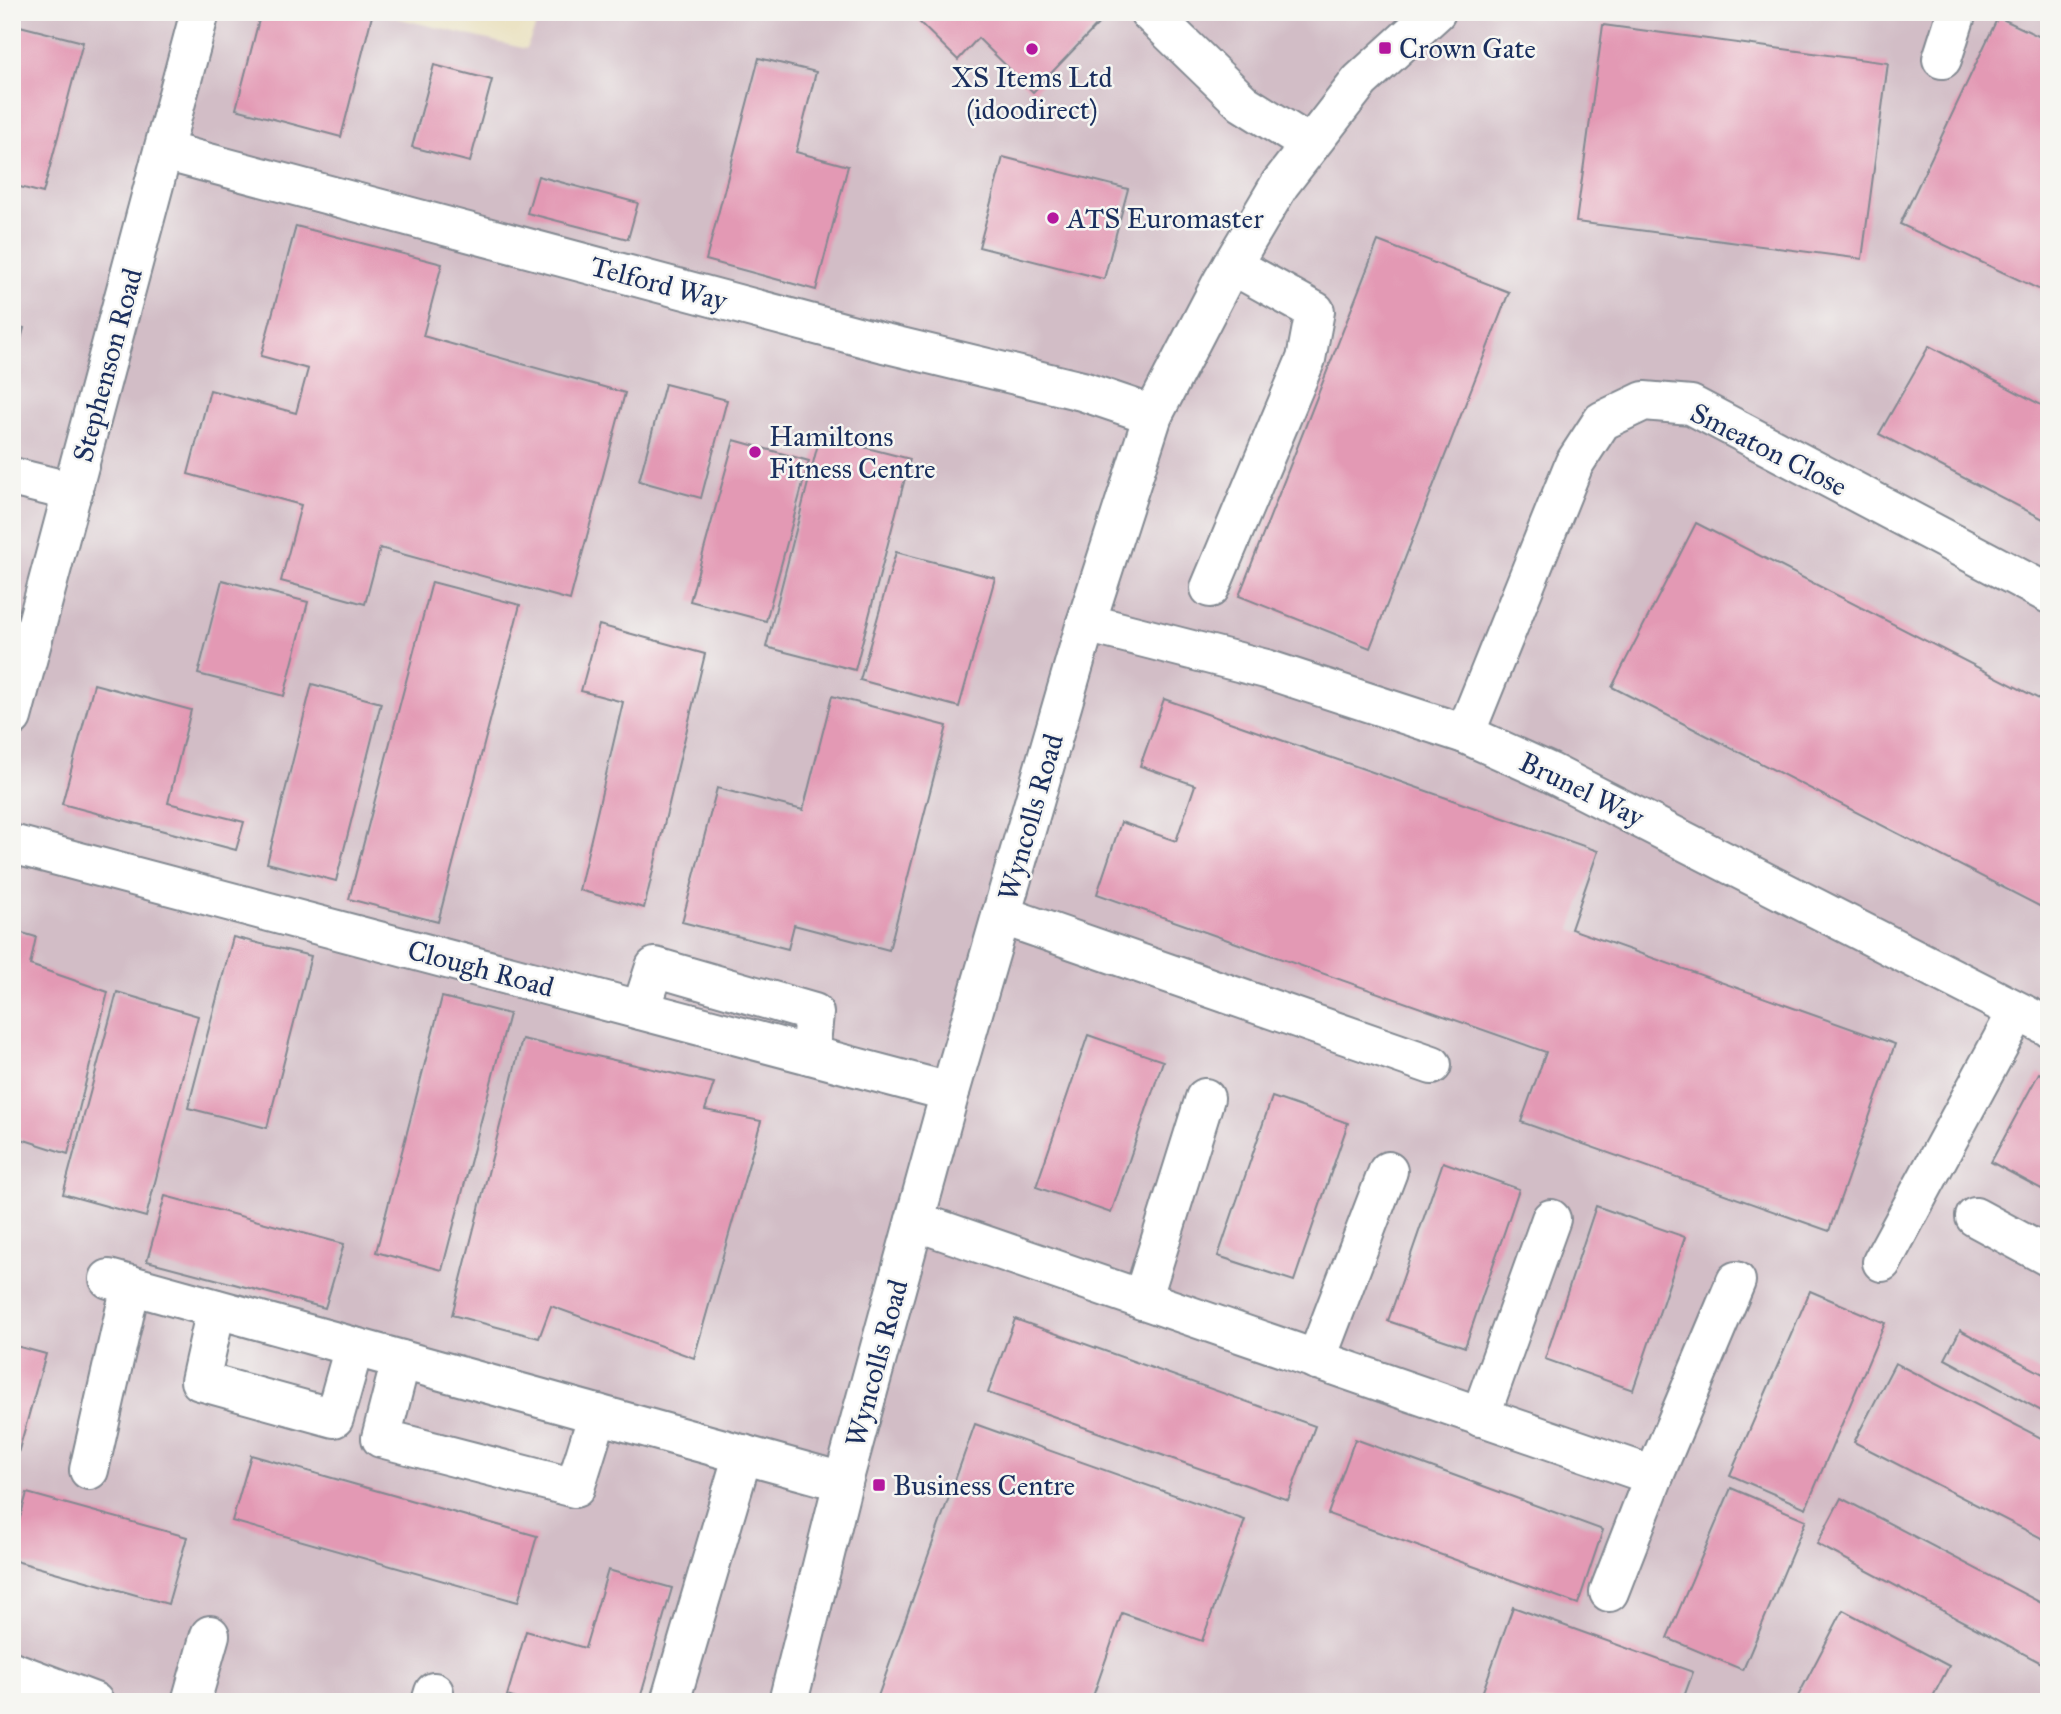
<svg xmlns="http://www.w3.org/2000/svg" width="2061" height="1714" viewBox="0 0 2061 1714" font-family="'IM FELL Great Primer',serif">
  <rect width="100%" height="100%" fill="#f6f6f2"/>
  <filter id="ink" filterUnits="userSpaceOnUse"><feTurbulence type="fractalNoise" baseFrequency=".0143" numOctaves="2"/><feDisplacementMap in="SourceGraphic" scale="14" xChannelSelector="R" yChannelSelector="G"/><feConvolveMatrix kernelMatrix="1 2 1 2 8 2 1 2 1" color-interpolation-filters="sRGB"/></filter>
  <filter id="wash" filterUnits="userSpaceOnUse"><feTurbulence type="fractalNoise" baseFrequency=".00686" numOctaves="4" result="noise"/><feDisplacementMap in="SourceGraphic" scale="28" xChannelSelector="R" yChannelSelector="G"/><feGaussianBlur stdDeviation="1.57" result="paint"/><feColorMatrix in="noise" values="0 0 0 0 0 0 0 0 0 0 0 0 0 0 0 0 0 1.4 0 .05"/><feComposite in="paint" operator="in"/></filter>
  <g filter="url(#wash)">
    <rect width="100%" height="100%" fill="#ebe3c4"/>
    <!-- industrial -->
    <polygon fill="#d2bdc6" points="12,12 372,12 526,49 542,12 2049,12 2049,1702 12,1702"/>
    <g id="blocks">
      <!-- building -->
      <g fill="#e399b4">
        <polygon points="261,12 373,12 341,137 236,109"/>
        <polygon points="909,12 1098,12 1104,18 1033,92 978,38 958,60"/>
        <polygon points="1998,17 2049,41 2049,294 1900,224"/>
        <polygon points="12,24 83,42 43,193 12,185"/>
        <polygon points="1603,25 1888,63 1862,259 1576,222"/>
        <polygon points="759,58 816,72 796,152 848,166 816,290 706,260"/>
        <polygon points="434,65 492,80 470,162 412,147"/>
        <polygon points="1003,157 1128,189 1104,279 979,247"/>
        <polygon points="538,176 638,203 628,239 527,213"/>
        <polygon points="296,226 442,264 423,336 625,393 570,600 380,548 365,604 281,581 301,505 188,474 210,390 296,413 308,369 261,356"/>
        <polygon points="1378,241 1509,292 1370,648 1239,596"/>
        <polygon points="12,325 24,328 13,370 12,369"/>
        <polygon points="1929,346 2049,409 2049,522 1879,434"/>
        <polygon points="665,384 727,400 701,498 639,481"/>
        <polygon points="820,436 910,459 855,670 766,647"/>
        <polygon points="734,440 809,461 766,621 690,601"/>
        <polygon points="1696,523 2049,704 2049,911 1612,687"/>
        <polygon points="896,552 995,578 959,707 860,680"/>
        <polygon points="222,580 308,602 284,696 198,674"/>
        <polygon points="432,582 520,605 438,922 349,899"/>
        <polygon points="599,625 705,654 644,908 579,890 623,702 581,691"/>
        <polygon points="94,684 191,710 168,803 244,822 236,850 62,804"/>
        <polygon points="312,684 381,703 336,881 267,863"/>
        <polygon points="832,696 947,726 889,950 794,925 788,949 682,922 717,788 803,810"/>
        <polygon points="1164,699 1598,851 1571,929 1895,1044 1829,1231 1521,1122 1546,1052 1097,894 1121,822 1176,841 1195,785 1140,766"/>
        <polygon points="12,930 36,937 30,965 108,992 68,1154 12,1136"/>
        <polygon points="233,937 311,956 267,1128 188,1108"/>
        <polygon points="117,992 198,1016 146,1217 63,1194"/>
        <polygon points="442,997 509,1014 442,1270 376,1252"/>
        <polygon points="1088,1035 1163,1061 1111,1213 1036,1187"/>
        <polygon points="522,1039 714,1083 705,1110 761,1121 694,1358 551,1306 539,1338 452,1315"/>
        <polygon points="2039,1073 2049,1078 2049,1193 1991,1162"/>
        <polygon points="1272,1097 1348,1123 1294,1281 1218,1256"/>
        <polygon points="1443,1162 1519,1189 1465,1347 1388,1321"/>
        <polygon points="165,1196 344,1244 325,1308 147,1261"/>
        <polygon points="1596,1206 1685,1237 1633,1390 1545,1359"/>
        <polygon points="1810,1291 1885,1323 1806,1508 1730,1475"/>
        <polygon points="1015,1319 1315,1426 1288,1500 988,1393"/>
        <polygon points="1960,1330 2049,1377 2049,1415 1945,1359"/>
        <polygon points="12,1345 46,1354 13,1471 12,1471"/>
        <polygon points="1895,1363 2049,1442 2047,1541 1854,1442"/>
        <polygon points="975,1424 1245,1520 1202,1641 1122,1613 1091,1702 876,1702"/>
        <polygon points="1355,1439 1603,1530 1578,1604 1328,1514"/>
        <polygon points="251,1455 537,1536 518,1602 232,1521"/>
        <polygon points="1731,1488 1806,1520 1743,1670 1667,1638"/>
        <polygon points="27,1493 187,1537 168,1604 12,1560 12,1546"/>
        <polygon points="1841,1498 2049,1607 2049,1667 1817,1544"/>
        <polygon points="608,1570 672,1588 639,1702 526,1702 507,1696 526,1631 585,1648"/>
        <polygon points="1513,1607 1693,1672 1682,1702 1479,1702"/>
        <polygon points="1843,1610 1949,1666 1930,1702 1795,1702"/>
      </g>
    </g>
  </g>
  <g filter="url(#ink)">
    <use href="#blocks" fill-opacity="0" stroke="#838991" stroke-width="2"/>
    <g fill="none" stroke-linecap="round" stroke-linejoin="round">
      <defs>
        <g id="minor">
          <polyline points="1149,12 1243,103 1310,145"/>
          <polyline points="1942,59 1957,12"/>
          <polyline points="164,151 884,343 1082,391 1153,415"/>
          <polyline points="12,477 73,492"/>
          <polyline points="1210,588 1306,359 1315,311 1232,265"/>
          <polyline points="1086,623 1266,669 1465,734 1549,772 2049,1027"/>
          <polyline points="12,717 200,12"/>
          <polyline points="1465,734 1574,464 1602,421 1644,401 1691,405 2049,594"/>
          <polyline points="12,844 950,1092"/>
          <polyline points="1001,915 1432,1065"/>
          <polyline points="641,1010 655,967 814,1013 810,1055"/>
          <polyline points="1975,1217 2049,1257"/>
          <polyline points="915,1221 1654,1476"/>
          <polyline points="1882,1262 2017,1012"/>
          <polyline points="109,1279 843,1482"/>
          <polyline points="1142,1300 1205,1098"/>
          <polyline points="216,1309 200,1381 334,1418 354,1347"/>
          <polyline points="401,1360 381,1438 575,1488 598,1414"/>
          <polyline points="1316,1360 1388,1171"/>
          <polyline points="1480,1417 1551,1219"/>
          <polyline points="89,1470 131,1285"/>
          <polyline points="1609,1592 1654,1476 1736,1281"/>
          <polyline points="12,1671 94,1702"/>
          <polyline points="191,1702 210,1635"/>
          <polyline points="431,1702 434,1692"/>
          <polyline points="670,1702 743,1454"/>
          <polyline points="788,1702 843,1482 950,1092 1086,623 1153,415 1222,282 1280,184 1360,81 1436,12"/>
        </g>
      </defs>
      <!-- minor casing -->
      <use href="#minor" stroke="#838991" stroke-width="42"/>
      <!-- minor -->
      <use href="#minor" stroke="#fff" stroke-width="38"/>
    </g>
  </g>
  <!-- markers -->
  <g fill="#b5179e" stroke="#f6f6f2" stroke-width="2.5">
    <rect x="1378" y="41" width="14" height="14" rx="3.5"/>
    <circle cx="1032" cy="49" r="7"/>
    <circle cx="1053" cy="218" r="7"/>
    <circle cx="755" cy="452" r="7"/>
    <rect x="872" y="1478" width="14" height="14" rx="3.5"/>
  </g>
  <g text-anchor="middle" stroke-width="5" stroke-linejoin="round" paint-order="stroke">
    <!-- poi labels -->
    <g font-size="28" fill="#1b2f5e" stroke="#f6f6f2" text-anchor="start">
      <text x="1399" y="58">Crown Gate</text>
      <text x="1032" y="87" text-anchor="middle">XS Items Ltd<tspan x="1032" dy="32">(idoodirect)</tspan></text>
      <text x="1067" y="228">ATS Euromaster</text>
      <text x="769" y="446">Hamiltons<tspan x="769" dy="32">Fitness Centre</tspan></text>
      <text x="893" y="1495">Business Centre</text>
    </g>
    <!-- street labels -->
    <g font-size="28" fill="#1b2f5e" stroke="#f6f6f2">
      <text transform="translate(659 283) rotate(15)" y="10">Telford Way</text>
      <text transform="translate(107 365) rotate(-75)" y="10">Stephenson Road</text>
      <text transform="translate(1769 449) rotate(27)" y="10">Smeaton Close</text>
      <text transform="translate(1582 789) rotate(26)" y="10">Brunel Way</text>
      <text transform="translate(1030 817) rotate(-74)" y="10">Wyncolls Road</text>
      <text transform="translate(481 968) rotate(15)" y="10">Clough Road</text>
      <text transform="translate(876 1363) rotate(-75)" y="10">Wyncolls Road</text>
    </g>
  </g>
  <!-- margin -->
  <rect width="2061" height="1714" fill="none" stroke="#f6f6f2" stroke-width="42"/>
</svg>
